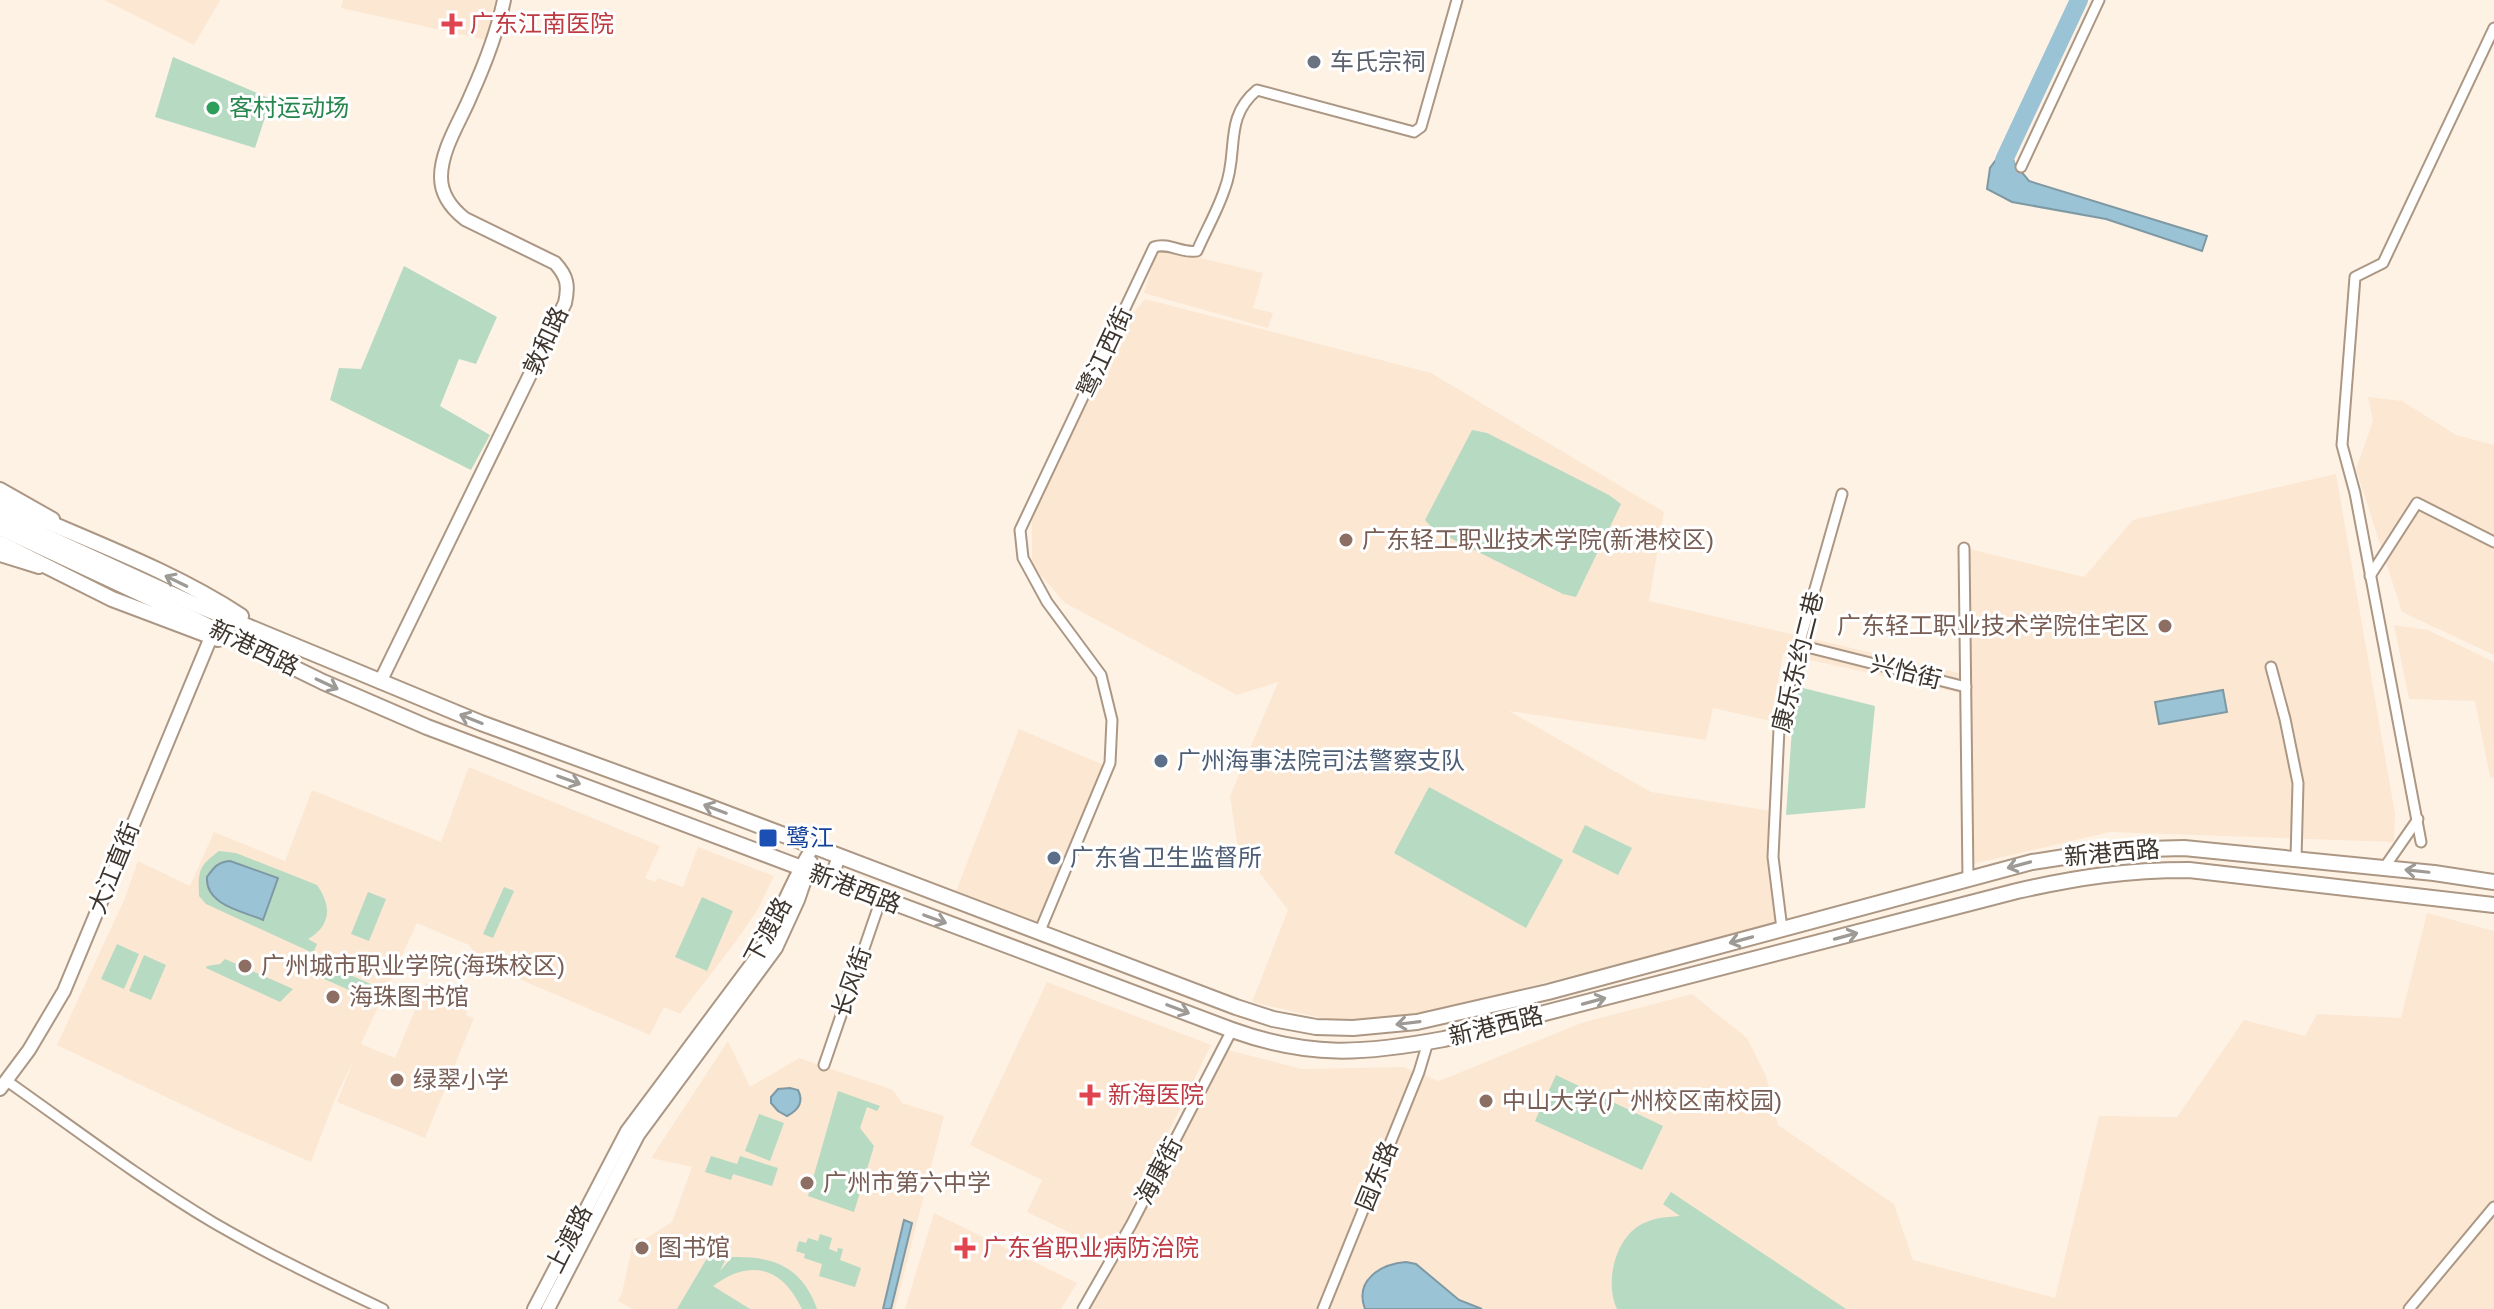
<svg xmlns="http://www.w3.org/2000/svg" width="2494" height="1309" viewBox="0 0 2494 1309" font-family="Arial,'Noto Sans SC',sans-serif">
  <rect width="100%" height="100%" fill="#fef2e5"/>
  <!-- built -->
  <g fill="#fce7d2">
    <polygon points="104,0 220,0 194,45"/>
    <polygon points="343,0 495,0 486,40 341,8"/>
    <polygon points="1160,248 1263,273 1253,308 1273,313 1268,328 1144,293 1156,253"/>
    <polygon points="1145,299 1431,373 1664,512 1649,601 1968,675 1965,548 2084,577 2133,520 2336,474 2395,814 2394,842 2110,832 1973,864 1969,695 1783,654 1771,721 1713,708 1706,740 1509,711 1651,792 1771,811 1778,923 1415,1016 1347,1024 1252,1002 1288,910 1237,843 1230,796 1278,682 1237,695 1065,603 1032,565 1032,514 1108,342"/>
    <polygon points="2368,397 2402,401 2456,435 2494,445 2494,655 2402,612 2356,469 2373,421"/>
    <polygon points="2394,625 2428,630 2494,662 2494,778 2490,777 2475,701 2409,699"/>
    <polygon points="1019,729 1106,766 1039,927 955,894"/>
    <polygon points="469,767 660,846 645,878 655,882 658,878 683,887 698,847 774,876 758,909 737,940 680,1014 664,1007 650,1035 503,972 481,961 469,945 417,923 361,1044 395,1058 426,983 471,1001 466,1015 474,1018 425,1138 337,1102 354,1059 335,1099 311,1162 225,1125 57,1045 124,900 138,861 190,886 214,832 285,861 312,790 441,842"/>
    <polygon points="2427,913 2494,931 2494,1309 1087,1309 1208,1085 1228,1050 1302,1069 1403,1067 1439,1081 1581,1023 1692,994 1747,1038 1766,1076 1778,1125 1894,1204 1913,1260 2055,1298 2099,1116 2177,1117 2244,1020 2305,1036 2317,1014 2401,1018"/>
    <polygon points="1047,982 1211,1045 1110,1252 1027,1212 1042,1180 970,1145"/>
    <polygon points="728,1041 750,1087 799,1058 893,1090 902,1103 944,1116 895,1309 632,1309 618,1301 622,1293 634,1238 645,1239 672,1222 692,1167 651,1158"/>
    <polygon points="934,1213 1077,1283 1061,1309 905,1309"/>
  </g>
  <!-- green -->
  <g fill="#b7dac3">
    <polygon points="173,57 271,99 255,148 155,117"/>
    <polygon points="404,266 497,317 476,364 459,359 440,406 490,435 471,470 330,400 339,368 361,369"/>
    <polygon points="1472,430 1487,433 1609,495 1621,504 1576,597 1563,594 1434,530 1425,520"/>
    <polygon points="1795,686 1875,706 1865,808 1786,815"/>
    <polygon points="1429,787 1563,860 1526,928 1394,853"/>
    <polygon points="1585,825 1632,848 1618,875 1572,852"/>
    <path d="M219,851L236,853L317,885C332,906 331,926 308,939L317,944L313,953L206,904L199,896C198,870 199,866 219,851Z"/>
    <polygon points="504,887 514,891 493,938 483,934"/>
    <polygon points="368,892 386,899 369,941 351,934"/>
    <polygon points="702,897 733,911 707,971 675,957"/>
    <polygon points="117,944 139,954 124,989 101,979"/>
    <polygon points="144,955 166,965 151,1000 129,991"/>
    <polygon points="225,959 293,989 280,1002 206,968 207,966 220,964"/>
    <polygon points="330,966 375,986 370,999 324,979"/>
    <polygon points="1556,1075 1663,1126 1642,1170 1535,1121"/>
    <polygon points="838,1091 880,1106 877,1111 867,1107 860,1128 874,1146 854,1212 808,1196"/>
    <polygon points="759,1114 784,1123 770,1161 745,1151"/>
    <polygon points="711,1156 737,1164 740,1156 778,1168 772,1186 733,1174 731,1180 705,1172"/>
    <path d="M1671,1192L1846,1309H1617C1605,1284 1614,1243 1637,1227C1650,1218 1665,1217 1680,1216L1663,1204Z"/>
    <polygon points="820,1234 832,1238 829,1249 837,1252 838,1248 843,1249 840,1260 861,1268 855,1287 819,1276 822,1264 804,1258 805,1254 796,1251 799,1241 806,1243 808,1238 818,1241"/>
    <path d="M716,1243L730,1250L720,1271L732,1257C774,1256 802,1267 817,1309H802C782,1267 751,1258 713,1286L750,1309H677Z"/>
  </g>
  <!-- water -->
  <g fill="#9ac3d5" stroke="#7e99a3" stroke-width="2">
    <polygon points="2009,142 2014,163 2029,181 2207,236 2202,251 2106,219 2012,202 1987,189 1990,168"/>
    <polygon points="2223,690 2227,712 2159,724 2155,702"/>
    <path d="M230,861L278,878L263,920C242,911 205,905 207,877C214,867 218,862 230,861Z"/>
    <path d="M790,1088L798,1090C804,1102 799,1110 787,1116L778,1111L771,1103V1097L778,1089Z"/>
    <polygon points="904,1220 912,1223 891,1309 883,1309"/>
    <path d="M1406,1262L1416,1264L1459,1300L1482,1309H1365C1354,1280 1381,1264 1406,1262Z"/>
  </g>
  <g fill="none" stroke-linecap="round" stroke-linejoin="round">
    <!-- river -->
    <polyline stroke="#9ac3d5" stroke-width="18" points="2006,166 2004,160 2079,0"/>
    <defs>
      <g id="street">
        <polyline points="2021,167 2099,0"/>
        <polyline points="1964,548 1968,879"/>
        <polyline points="2370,576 2417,503 2494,542"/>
        <polyline points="1799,645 1966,687"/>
        <polyline points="2271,667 2285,719 2298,783 2296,859"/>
        <polyline points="2421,842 2355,493 2342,445 2355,277 2383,263 2494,28"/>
        <polyline points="2384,868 2418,819"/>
        <polyline points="1782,929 1773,857 1779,729 1799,645 1842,494"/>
        <path d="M1039,933L1110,763L1112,720L1101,675L1047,602L1023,558L1020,530L1154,247C1169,242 1182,254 1197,251C1206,230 1218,210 1225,188C1239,152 1223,118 1257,90L1414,132L1421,127L1457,0"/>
        <polyline points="824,1065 881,899"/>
        <path d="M7,1081C75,1129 142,1180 214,1223C269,1255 326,1282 383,1309"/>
        <polyline points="1083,1309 1131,1225 1232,1030"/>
        <polyline points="1323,1309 1419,1072 1428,1042"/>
        <polyline points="2409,1309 2494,1207"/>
      </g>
      <g id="secondary">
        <polyline points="0,489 53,519"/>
        <polyline points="0,555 39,567"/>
        <path d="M380,682L565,303C569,285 567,276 555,263L465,219C451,208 441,195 441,177C441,149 461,120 471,95C485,64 497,33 504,0"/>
        <polyline points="830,880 839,857"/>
        <polyline points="0,1089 29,1050 64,991 211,637"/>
        <path d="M534,1309L627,1131L756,958C778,922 790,882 813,847"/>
        <polyline points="548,1309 638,1135 776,948 798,900 811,862"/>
      </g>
      <g id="primary">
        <path d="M0,501C80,538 166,567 241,616"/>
        <polyline points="0,515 194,604 481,723 697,802 1236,1007 1273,1019 1316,1027 1353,1028 1417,1022 1548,992 2032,862 2109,850 2184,848 2434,873 2494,882"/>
        <path d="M0,528L192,618L323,682L427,727L1232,1030C1310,1058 1363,1054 1444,1039L2017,891C2079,877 2126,870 2189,870L2494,905"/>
        <polyline points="0,543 112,599 218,639"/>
      </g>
    </defs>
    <!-- street casing -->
    <use href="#street" stroke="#ab9784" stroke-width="13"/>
    <!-- secondary casing -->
    <use href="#secondary" stroke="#ab9784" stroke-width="16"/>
    <!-- primary casing -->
    <use href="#primary" stroke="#ab9784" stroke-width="18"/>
    <!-- street -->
    <use href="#street" stroke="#fff" stroke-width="9"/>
    <!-- secondary -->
    <use href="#secondary" stroke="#fff" stroke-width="12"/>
    <!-- primary -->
    <use href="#primary" stroke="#fff" stroke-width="14"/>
  </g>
  <!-- one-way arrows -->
  <defs><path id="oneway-shaft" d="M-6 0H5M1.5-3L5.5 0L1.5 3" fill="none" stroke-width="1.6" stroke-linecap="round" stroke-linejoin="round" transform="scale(2)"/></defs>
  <g stroke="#9e9a96">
    <use href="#oneway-shaft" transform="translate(176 581) rotate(-154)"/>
    <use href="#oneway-shaft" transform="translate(327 684) rotate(25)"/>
    <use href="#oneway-shaft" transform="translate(471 719) rotate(-158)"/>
    <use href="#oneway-shaft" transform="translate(569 780) rotate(20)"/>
    <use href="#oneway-shaft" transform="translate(715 809) rotate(-159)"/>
    <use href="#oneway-shaft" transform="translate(2019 865) rotate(165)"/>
    <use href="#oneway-shaft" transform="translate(2417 871) rotate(-174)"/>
    <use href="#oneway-shaft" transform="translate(935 919) rotate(20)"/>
    <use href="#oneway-shaft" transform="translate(1846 936) rotate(-15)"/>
    <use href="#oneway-shaft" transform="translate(1741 940) rotate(165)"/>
    <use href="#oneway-shaft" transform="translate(1594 1001) rotate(-15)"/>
    <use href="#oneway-shaft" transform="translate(1178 1009) rotate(21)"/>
    <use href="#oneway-shaft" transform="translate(1408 1023) rotate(173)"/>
  </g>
  <!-- markers -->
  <g fill="#e0444e" stroke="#fff" stroke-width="3">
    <path d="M448 12h8v8h8v8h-8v8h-8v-8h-8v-8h8z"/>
    <path d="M1086 1083h8v8h8v8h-8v8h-8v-8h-8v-8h8z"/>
    <path d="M961 1236h8v8h8v8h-8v8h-8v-8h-8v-8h8z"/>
  </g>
  <circle fill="#6b7280" stroke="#fff" stroke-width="3" cx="1314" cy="62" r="8"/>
  <circle fill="#2e9e5b" stroke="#fff" stroke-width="3" cx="213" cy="108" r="8"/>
  <g fill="#8d6e63" stroke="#fff" stroke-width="3">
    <circle cx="1346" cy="540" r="8"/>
    <circle cx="2165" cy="626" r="8"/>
    <circle cx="245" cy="966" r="8"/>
    <circle cx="333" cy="997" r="8"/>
    <circle cx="397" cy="1080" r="8"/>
    <circle cx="1486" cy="1101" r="8"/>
    <circle cx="807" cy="1183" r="8"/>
    <circle cx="642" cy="1248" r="8"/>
  </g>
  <g fill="#5c6f8a" stroke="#fff" stroke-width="3">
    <circle cx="1161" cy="761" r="8"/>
    <circle cx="1054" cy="858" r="8"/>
  </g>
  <rect fill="#1a4fb4" stroke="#fff" stroke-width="3" x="758" y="828" width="20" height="20" rx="4"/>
  <g text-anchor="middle" stroke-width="6" stroke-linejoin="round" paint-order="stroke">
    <!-- health labels -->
    <g font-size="24" fill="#be3a42" stroke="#fff" text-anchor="start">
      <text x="470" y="32">广东江南医院</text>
      <text x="1108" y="1103">新海医院</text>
      <text x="983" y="1256">广东省职业病防治院</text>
    </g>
    <!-- worship labels -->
    <g font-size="24" fill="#5b616d" stroke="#fff" text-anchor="start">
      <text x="1330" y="70">车氏宗祠</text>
    </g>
    <!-- leisure labels -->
    <g font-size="24" fill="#27864d" stroke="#fff" text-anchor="start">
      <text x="229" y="116">客村运动场</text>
    </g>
    <!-- street labels -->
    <g font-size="24" fill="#3e362e" stroke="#fff">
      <text transform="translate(546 341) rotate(-65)" y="8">敦和路</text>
      <text transform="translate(1105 352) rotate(-65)" y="8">鹭江西街</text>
      <text transform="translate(254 648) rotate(26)" y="8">新港西路</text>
      <text transform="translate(1798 662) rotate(-76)" y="8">康乐东约二巷</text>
      <text transform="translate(1906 672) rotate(14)" y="8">兴怡街</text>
      <text transform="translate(2112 853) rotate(-5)" y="8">新港西路</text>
      <text transform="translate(114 868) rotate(-68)" y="8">大江直街</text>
      <text transform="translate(855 889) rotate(21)" y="8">新港西路</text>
      <text transform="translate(768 931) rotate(-62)" y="8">下渡路</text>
      <text transform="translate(852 982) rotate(-71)" y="8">长风街</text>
      <text transform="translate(1496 1026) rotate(-14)" y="8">新港西路</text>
      <text transform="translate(1159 1171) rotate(-62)" y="8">海康街</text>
      <text transform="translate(1377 1176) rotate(-68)" y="8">园东路</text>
      <text transform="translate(569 1239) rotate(-63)" y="8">上渡路</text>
    </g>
    <!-- education labels -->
    <g font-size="24" fill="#785e54" stroke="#fff" text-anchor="start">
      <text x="1362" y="548">广东轻工职业技术学院(新港校区)</text>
      <text x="2149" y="634" text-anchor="end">广东轻工职业技术学院住宅区</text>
      <text x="261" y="974">广州城市职业学院(海珠校区)</text>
      <text x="349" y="1005">海珠图书馆</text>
      <text x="413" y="1088">绿翠小学</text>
      <text x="1502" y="1109">中山大学(广州校区南校园)</text>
      <text x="823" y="1191">广州市第六中学</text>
      <text x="658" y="1256">图书馆</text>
    </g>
    <!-- service labels -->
    <g font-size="24" fill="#4e5e75" stroke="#fff" text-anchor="start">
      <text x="1177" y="769">广州海事法院司法警察支队</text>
      <text x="1070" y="866">广东省卫生监督所</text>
    </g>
    <!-- transit labels -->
    <g font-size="24" fill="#164399" stroke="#fff" text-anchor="start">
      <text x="786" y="846">鹭江</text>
    </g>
  </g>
</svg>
